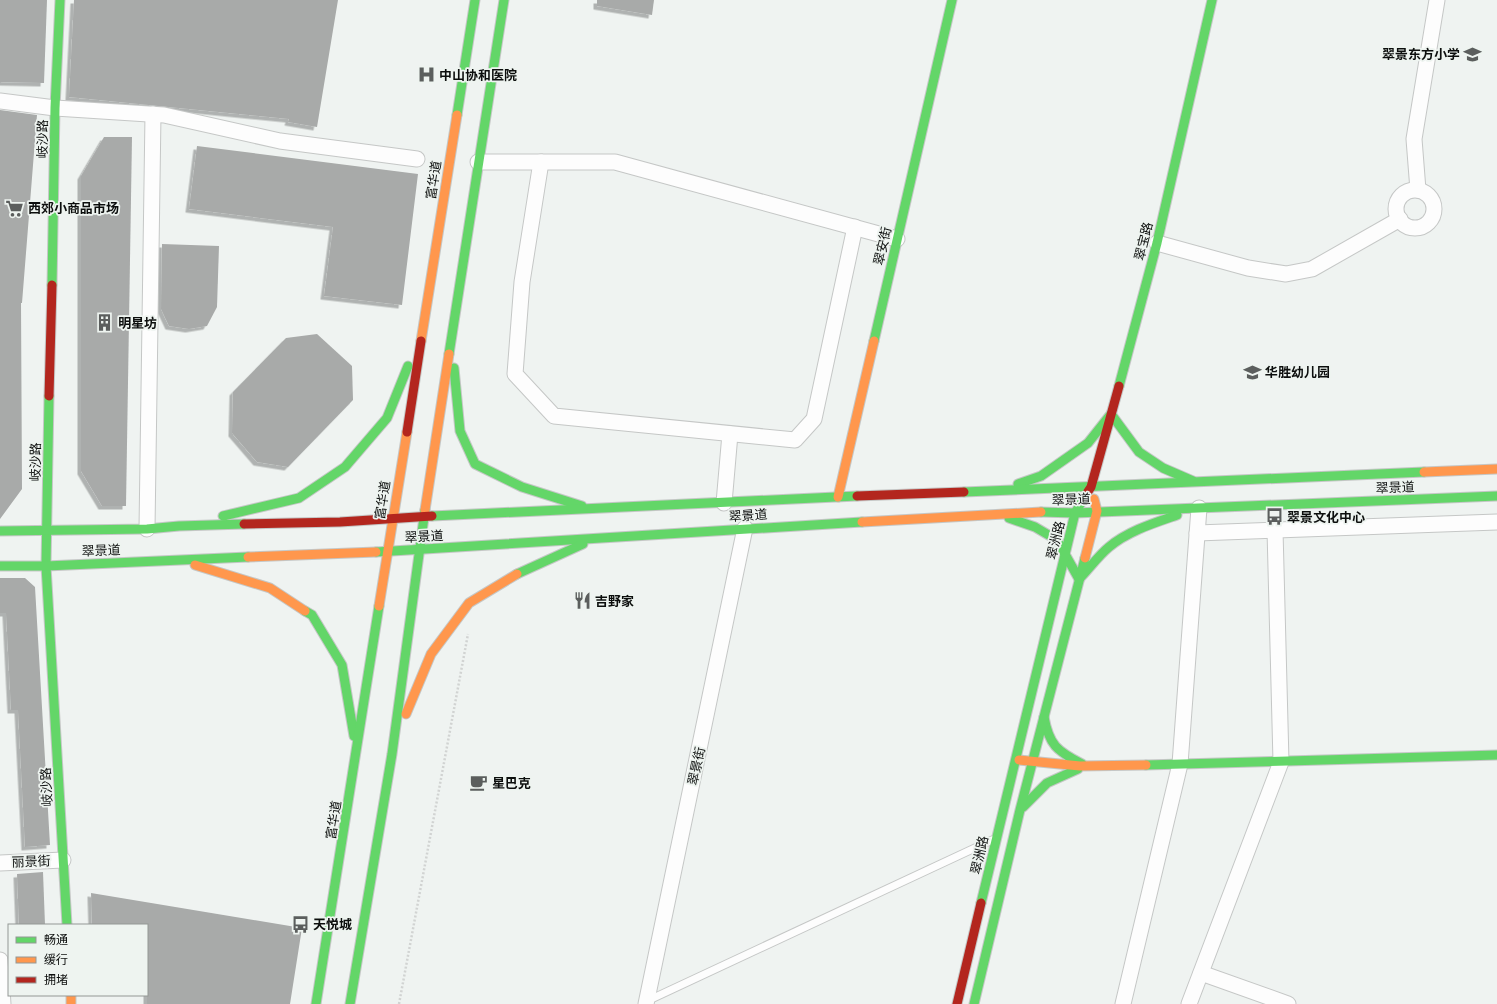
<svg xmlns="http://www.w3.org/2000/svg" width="1497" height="1004" viewBox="0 0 1497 1004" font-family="'Playfair Display','Noto Sans SC',serif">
  <defs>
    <filter id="shadow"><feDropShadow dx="-3.5" dy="3.5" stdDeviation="0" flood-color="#0004"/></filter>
  </defs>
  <rect width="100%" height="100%" fill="#eff3f1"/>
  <!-- building -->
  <g fill="#a8aaa9" filter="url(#shadow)">
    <polygon points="0,0 47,0 44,83 0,82"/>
    <polygon points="74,0 338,0 317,127 288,122 289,119 69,97"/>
    <polygon points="597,0 654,0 652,15 597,6"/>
    <polygon points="0,110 37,115 22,303 21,303 22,489 0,519"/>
    <polygon points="104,137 132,137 126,506 102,506 81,471 81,176"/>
    <polygon points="197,146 418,174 402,305 324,296 333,227 189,209"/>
    <polygon points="162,244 219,246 217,307 207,326 189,329 169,326 161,309"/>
    <polygon points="317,334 352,366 353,400 288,467 257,462 232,433 233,392 286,338"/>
    <polygon points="0,578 25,578 35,587 50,845 25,847 18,710 11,710 6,613 0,613"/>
    <polygon points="43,872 45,925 19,925 17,874"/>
    <polygon points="91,893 302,928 290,1004 147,1004 147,925 92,925"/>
  </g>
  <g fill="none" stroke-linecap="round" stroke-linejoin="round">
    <defs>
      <polyline id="lane" points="647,1001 992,840"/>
      <g id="street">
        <polyline points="0,101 55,108 164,115 280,141 417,159"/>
        <polyline points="478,162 615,162 897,239"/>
        <polyline points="541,162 522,282 515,374 554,416 795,440 814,419 855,227"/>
        <polyline points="1418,190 1414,139 1437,0"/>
        <circle cx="1415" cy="209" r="19"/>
        <polyline points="1157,243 1248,268 1286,274 1312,269 1400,219"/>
        <polyline points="724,503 730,434"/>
        <polyline points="147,529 153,114"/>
        <polyline points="1197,533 1497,522"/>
        <polyline points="0,863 63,860"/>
        <polyline points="0,960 3,1004"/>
        <polyline points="1201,973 1288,1004"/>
        <polyline points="646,1004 745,528"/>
        <polyline points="1123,1004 1180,764 1199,508"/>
        <polyline points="1189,1004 1281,762 1275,530"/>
      </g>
      <g id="fast">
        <polyline points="457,115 475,0"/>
        <polyline points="52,285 55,108 60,0"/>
        <polyline points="874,341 952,0"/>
        <polyline points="449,354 504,0"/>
        <polyline points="454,368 460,431 475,464 522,487 582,506"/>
        <polyline points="1119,386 1157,243 1212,0"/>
        <polyline points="49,396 46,566 67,925"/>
        <polyline points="1018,484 1041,476 1088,443 1111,414 1139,452 1163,468 1193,481"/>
        <polyline points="964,492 1424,472"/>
        <polyline points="1041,512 1075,513 1497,496"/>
        <polyline points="223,516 299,498 345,467 387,418 408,366"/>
        <polyline points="432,516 857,496"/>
        <path d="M1009,518L1035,527L1057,540L1079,579C1089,569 1098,556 1109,547C1128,531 1154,523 1177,515"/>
        <polyline points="0,531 147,529 179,526 244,524"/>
        <polyline points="376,552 862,522"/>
        <polyline points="0,566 46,566 248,557"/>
        <polyline points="517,574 583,544"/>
        <polyline points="305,611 312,615 342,665 354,736"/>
        <path d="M1044,717C1049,745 1057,751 1082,764"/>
        <polyline points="1146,765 1497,755"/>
        <polyline points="1023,807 1047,783 1078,769"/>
        <polyline points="981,903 1075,513 1087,493"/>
        <polyline points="316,1004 379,606"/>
        <polyline points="350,1004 392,754 425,510"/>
        <polyline points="974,1004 1020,810 1085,558"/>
      </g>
      <g id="slow">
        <polyline points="421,341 457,115"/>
        <polyline points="1424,472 1497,469"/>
        <polyline points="838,497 874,341"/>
        <polyline points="425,510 449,354"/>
        <polyline points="862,522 1041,512"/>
        <polyline points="248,557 376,552"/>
        <polyline points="1085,558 1097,511 1094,499"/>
        <polyline points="195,565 270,588 305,611"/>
        <polyline points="379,606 407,432"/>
        <polyline points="406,714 431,654 469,603 517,574"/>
        <polyline points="1019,760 1080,766 1146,765"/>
        <polyline points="71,995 71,1004"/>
      </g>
      <g id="jam">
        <polyline points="49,396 52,285"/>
        <polyline points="407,432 421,341"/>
        <polyline points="1087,493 1091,487 1119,386"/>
        <polyline points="857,496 964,492"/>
        <polyline points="244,524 340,522 432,516"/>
        <polyline points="957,1004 981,903"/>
      </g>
    </defs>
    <!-- lane casing -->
    <use href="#lane" stroke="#c5c7c6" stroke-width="9"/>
    <!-- street casing -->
    <use href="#street" stroke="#c5c7c6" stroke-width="17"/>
    <!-- fast casing -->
    <use href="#fast" stroke="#c5c7c6" stroke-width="11"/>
    <!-- slow casing -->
    <use href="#slow" stroke="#c5c7c6" stroke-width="11"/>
    <!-- jam casing -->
    <use href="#jam" stroke="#c5c7c6" stroke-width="11"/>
    <!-- path -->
    <polyline stroke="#d1d3d2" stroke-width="2.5" stroke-dasharray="2 2" stroke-linecap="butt" points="399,1004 468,634"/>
    <!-- lane -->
    <use href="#lane" stroke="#fdfdfd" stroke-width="7"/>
    <!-- street -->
    <use href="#street" stroke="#fdfdfd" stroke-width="15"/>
    <!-- fast -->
    <use href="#fast" stroke="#63d668" stroke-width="9"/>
    <!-- slow -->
    <use href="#slow" stroke="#ff974d" stroke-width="9"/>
    <!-- jam -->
    <use href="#jam" stroke="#b3261e" stroke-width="9"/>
  </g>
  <!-- icons -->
  <defs>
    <symbol id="school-bare" viewBox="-9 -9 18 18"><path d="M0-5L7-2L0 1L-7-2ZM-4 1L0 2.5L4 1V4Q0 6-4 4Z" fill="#5b5e5d" stroke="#eef4f0" stroke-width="2.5" paint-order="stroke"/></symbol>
    <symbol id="hospital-bare" viewBox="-9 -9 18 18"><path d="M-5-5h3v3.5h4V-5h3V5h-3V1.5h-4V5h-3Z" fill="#5b5e5d" stroke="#eef4f0" stroke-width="2.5" paint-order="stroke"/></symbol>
    <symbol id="supermarket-bare" viewBox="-9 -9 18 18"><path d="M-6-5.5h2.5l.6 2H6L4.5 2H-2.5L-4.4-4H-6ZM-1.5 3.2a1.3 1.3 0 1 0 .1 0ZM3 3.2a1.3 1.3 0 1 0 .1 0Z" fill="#5b5e5d" stroke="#eef4f0" stroke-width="2.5" paint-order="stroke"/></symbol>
    <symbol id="building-bare" viewBox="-9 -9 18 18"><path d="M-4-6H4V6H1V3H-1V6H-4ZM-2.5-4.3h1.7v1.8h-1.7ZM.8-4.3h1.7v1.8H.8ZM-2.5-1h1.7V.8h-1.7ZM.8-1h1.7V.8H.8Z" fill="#5b5e5d" stroke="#eef4f0" stroke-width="2.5" paint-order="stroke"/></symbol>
    <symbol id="bus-bare" viewBox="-9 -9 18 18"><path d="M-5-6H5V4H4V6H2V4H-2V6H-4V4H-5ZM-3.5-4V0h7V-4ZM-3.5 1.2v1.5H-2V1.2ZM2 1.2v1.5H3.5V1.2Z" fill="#5b5e5d" stroke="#eef4f0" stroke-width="2.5" paint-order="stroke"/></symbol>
    <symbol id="restaurant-bare" viewBox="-9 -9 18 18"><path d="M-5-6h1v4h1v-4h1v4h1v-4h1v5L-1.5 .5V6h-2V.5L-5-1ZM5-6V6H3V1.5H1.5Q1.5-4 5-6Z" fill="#5b5e5d" stroke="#eef4f0" stroke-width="2.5" paint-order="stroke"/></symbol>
    <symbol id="cafe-bare" viewBox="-9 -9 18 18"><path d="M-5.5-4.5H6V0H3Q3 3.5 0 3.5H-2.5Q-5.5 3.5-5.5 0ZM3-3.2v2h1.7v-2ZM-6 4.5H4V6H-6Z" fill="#5b5e5d" stroke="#eef4f0" stroke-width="2.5" paint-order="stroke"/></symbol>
  </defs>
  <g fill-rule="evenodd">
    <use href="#school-bare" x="1460" y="42" width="25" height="25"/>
    <use href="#hospital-bare" x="414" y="62" width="25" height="25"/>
    <use href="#supermarket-bare" x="2" y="196" width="25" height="25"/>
    <use href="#building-bare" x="92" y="310" width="25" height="25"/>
    <use href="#school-bare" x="1240" y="360" width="25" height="25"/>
    <use href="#bus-bare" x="1262" y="504" width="25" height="25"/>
    <use href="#restaurant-bare" x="570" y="588" width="25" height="25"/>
    <use href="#cafe-bare" x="466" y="770" width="25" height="25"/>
    <use href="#bus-bare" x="288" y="912" width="25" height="25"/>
  </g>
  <g text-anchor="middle" stroke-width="3.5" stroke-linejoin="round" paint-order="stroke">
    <!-- poi labels -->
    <g font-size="13" font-weight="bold" fill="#0c0e0d" stroke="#eef4f0" text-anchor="start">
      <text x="1460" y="59" text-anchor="end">翠景东方小学</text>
      <text x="439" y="80">中山协和医院</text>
      <text x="28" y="213">西郊小商品市场</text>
      <text x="118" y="328">明星坊</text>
      <text x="1265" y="377">华胜幼儿园</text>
      <text x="1287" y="522">翠景文化中心</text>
      <text x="595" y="606">吉野家</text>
      <text x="492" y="788">星巴克</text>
      <text x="313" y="929">天悦城</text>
    </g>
    <!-- street labels -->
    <g font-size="13" fill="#0c0e0d" stroke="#eef4f0">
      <text transform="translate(42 139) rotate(-89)" y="5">岐沙路</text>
      <text transform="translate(433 180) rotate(-81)" y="5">富华道</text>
      <text transform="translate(1143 241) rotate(-76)" y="5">翠宝路</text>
      <text transform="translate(882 246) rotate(-77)" y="5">翠安街</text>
      <text transform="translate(35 462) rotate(-89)" y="5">岐沙路</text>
      <text transform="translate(1395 487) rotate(-2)" y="5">翠景道</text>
      <text transform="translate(1071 499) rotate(-2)" y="5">翠景道</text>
      <text transform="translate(382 500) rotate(-81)" y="5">富华道</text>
      <text transform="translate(748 515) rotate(-4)" y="5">翠景道</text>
      <text transform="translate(424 536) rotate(-3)" y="5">翠景道</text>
      <text transform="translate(1055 540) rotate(-76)" y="5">翠洲路</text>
      <text transform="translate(101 550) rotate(-2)" y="5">翠景道</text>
      <text transform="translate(696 766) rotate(-78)" y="5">翠景街</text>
      <text transform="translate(46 787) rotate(-93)" y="5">岐沙路</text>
      <text transform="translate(333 820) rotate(-81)" y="5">富华道</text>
      <text transform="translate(979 855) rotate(-77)" y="5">翠洲路</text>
      <text transform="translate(31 861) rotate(-2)" y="5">丽景街</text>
    </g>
  </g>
  <!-- legend -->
  <rect x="8" y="924" width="140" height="72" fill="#eef4f0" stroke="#949895"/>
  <rect x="16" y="937" width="20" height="6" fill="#63d668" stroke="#949895"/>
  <text x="44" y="944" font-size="12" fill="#0c0e0d">畅通</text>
  <rect x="16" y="957" width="20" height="6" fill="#ff974d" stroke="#949895"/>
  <text x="44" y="964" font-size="12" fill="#0c0e0d">缓行</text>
  <rect x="16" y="977" width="20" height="6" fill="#b3261e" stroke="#949895"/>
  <text x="44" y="984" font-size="12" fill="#0c0e0d">拥堵</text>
</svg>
